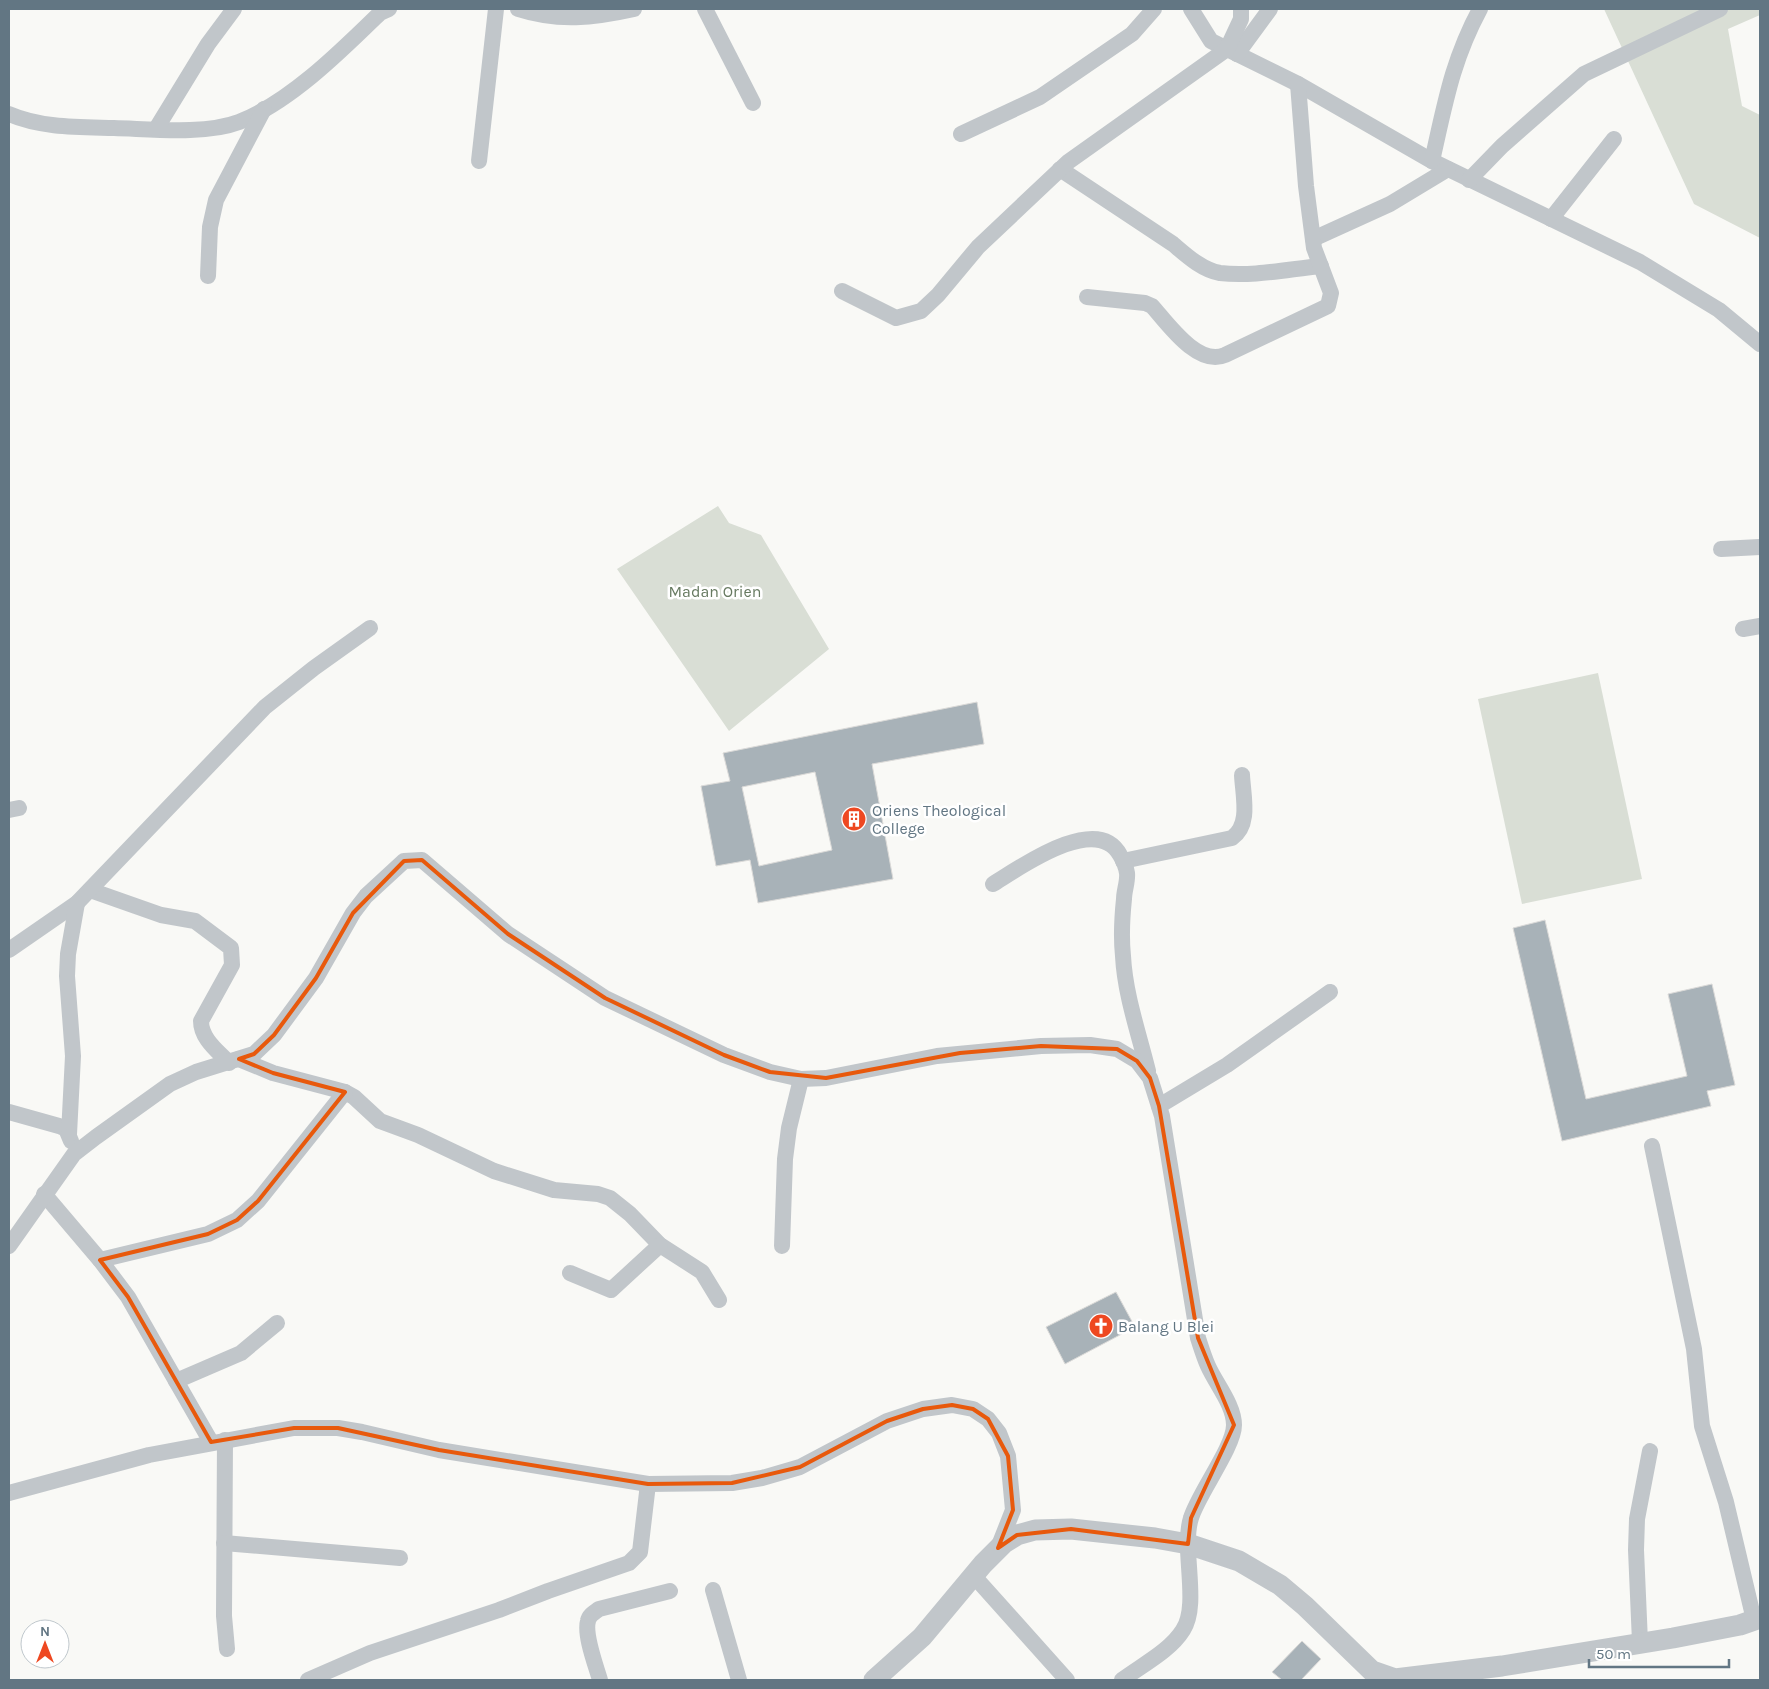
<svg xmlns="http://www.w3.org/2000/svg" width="1769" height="1689" viewBox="0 0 1769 1689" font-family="Karla,sans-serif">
  <rect width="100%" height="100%" fill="#f9f9f6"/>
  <!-- green -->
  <g fill="#d9ded5">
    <polygon points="1604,9 1760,9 1760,15 1728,29 1742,106 1760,115 1760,238 1694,204"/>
    <polygon points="718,506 729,523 761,535 829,649 729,731 617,569"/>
    <polygon points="1598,673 1642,879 1522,904 1478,699"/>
  </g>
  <!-- building -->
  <g fill="#a8b2b8" stroke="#dbdad8" fill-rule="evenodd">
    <path d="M977,702L984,744L872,764L893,879L758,903L750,860L716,866L701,786L730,781L723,753ZM815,772L832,850L759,866L742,787Z"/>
    <polygon points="1545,920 1586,1099 1687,1076 1668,994 1712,984 1735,1085 1707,1091 1711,1106 1562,1141 1513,928"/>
    <polygon points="1116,1292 1135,1327 1065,1364 1046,1327"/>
    <polygon points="1302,1641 1321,1659 1301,1680 1282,1680 1272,1672"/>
  </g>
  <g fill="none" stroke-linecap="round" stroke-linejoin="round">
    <!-- minor -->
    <g stroke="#c1c6ca" stroke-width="16">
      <path d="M518,9C558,22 594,18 634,9"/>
      <polyline points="705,9 753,103"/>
      <polyline points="1191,9 1211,41 1298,84 1432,161 1640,262 1719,310 1760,344"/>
      <polyline points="1237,54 1270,9"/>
      <path d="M9,114C41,128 80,127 114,128C151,129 205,135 239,122C290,102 341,51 380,13L389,9"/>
      <polyline points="156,129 208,44 234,9"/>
      <polyline points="961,134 1040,97 1132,34 1154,9"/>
      <polyline points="479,161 496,9"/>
      <path d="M1432,161C1445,104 1452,61 1480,9"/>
      <path d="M1060,169L1173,244C1186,255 1202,270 1220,273C1252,277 1289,269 1321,266"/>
      <polyline points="1469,180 1502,146 1584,74 1720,9"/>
      <polyline points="1551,219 1614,139"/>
      <polyline points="1313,239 1390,204 1448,169"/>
      <polyline points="208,276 210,227 216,200 264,109"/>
      <polyline points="842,291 896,318 921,311 938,295 978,247 1068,162 1227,49 1241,19 1241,9"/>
      <path d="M1087,297L1145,303L1152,306C1168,324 1198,367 1225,355L1328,306L1331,293L1314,248L1306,186L1298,84"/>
      <polyline points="1721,549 1760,547"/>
      <polyline points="1743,629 1760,626"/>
      <polyline points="9,810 19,808"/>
      <path d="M1123,861L1232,838C1251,825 1243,796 1242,775"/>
      <path d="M993,884C1019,868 1097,812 1120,855C1123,860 1126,867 1127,873C1128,881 1124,891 1124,899C1122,918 1121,937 1123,956C1125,995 1139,1034 1148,1071"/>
      <path d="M90,890L161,915L195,921L231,948L232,965L201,1021C201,1039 218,1051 229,1063"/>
      <polyline points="9,950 77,903 265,707 314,668 370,628"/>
      <polyline points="239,1059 273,1073 345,1092 354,1097 380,1121 418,1135 494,1171 554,1190 598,1194 610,1198 630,1214 660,1245 702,1272 719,1300"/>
      <polyline points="1159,1106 1227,1065 1330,992"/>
      <polyline points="9,1112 59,1126 66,1129 71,1141"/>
      <polyline points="69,1134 73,1056 67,976 68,954 77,903"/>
      <polyline points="1652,1146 1694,1349 1702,1426 1726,1502 1754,1620"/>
      <polyline points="44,1194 100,1260 128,1297 211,1442"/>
      <path d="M9,1246L74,1154L96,1137L170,1084L196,1072L254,1054L274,1035L316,978L353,913L366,896L404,861L422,860L508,934L605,998L724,1055L770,1072L801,1079L826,1078L937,1056L1041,1046L1090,1045L1117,1049L1137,1061L1150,1078L1162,1116L1198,1338C1201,1347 1204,1357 1208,1366C1216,1384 1234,1405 1234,1425C1234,1447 1198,1494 1191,1518C1181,1549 1200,1604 1183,1630C1170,1651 1142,1665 1122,1680"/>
      <polyline points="782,1246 785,1159 789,1128 801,1079"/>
      <polyline points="100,1260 208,1234 237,1220 258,1201 345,1092"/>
      <polyline points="570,1273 611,1290 660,1245"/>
      <polyline points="176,1381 241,1353 277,1323"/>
      <polyline points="225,1440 224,1616 227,1649"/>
      <polyline points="9,1493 149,1455 294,1428 338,1428 362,1432 439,1450 648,1484 732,1483 762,1478 800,1467 887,1421 923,1409 952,1405 973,1409 988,1419 999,1433 1008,1456 1013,1510 998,1548"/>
      <polyline points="224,1543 400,1558"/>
      <polyline points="973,1575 1067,1680"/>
      <polyline points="713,1590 739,1680"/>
      <polyline points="1640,1642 1636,1550 1637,1519 1650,1451"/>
      <polyline points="308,1680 370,1653 499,1610 548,1591 629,1563 640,1552 648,1484"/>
      <path d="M600,1680C596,1666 584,1635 588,1621C589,1615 595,1612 599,1609L670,1591"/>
    </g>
    <!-- tertiary -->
    <polyline stroke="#c1c6ca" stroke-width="21" points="874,1680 922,1637 983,1564 1004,1543 1017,1535 1035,1530 1071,1529 1155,1538 1188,1544 1239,1561 1280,1585 1305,1606 1372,1671 1395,1679 1502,1666 1673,1638 1740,1625 1760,1618"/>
  </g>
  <!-- marked area -->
  <path fill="none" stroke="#e8590c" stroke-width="4" stroke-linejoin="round" d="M422,860L508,934L605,998L724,1055L770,1072L826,1078L960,1053L1041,1046L1117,1049L1137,1061L1150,1078L1159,1106L1198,1338L1234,1425L1191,1518L1188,1544L1071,1529L1017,1535L998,1548L1013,1510L1008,1456L988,1419L973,1409L952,1405L923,1409L887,1421L800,1467L732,1483L648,1484L439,1450L338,1428H294L211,1442L128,1297L100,1260L208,1234L237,1220L258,1201L345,1092L273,1073L239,1059L254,1054L274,1035L316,978L353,913L404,861Z"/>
  <!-- icons -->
  <defs>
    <symbol id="building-disc" viewBox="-11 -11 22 22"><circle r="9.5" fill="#ee4821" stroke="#fff"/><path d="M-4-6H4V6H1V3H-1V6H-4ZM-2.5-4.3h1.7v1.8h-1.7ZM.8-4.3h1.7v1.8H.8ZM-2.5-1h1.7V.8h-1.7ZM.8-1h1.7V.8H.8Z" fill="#fff"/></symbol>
    <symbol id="church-disc" viewBox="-11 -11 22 22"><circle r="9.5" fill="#ee4821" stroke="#fff"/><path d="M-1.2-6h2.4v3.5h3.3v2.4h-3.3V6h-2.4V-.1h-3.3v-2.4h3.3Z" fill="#fff"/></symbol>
  </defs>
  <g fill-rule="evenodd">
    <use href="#building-disc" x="840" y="805" width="28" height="28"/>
    <use href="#church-disc" x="1087" y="1312" width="28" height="28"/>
  </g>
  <g text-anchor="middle" stroke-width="5" stroke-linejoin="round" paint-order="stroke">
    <!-- park labels -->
    <g font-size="16" fill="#677a61" stroke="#fff">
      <text x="715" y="597">Madan Orien</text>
    </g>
    <!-- poi labels -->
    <g font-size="16" fill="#627683" stroke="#fff" text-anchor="start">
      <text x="872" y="816">Oriens Theological<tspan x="872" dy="18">College</tspan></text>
      <text x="1118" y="1332">Balang U Blei</text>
    </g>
  </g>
  <!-- border -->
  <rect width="1769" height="1689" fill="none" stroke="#627683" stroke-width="20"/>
  <!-- north arrow -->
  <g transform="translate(45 1644)"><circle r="24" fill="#ffffff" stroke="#c0c8cd"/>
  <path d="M0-4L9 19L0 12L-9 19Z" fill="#ee4821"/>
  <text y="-8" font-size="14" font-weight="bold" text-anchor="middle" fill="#627683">N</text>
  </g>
  <!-- scale -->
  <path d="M1589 1659v8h140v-8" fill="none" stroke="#627683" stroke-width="2.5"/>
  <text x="1596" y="1659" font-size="15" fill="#627683" stroke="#ffffff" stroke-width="4" paint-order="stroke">50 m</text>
</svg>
